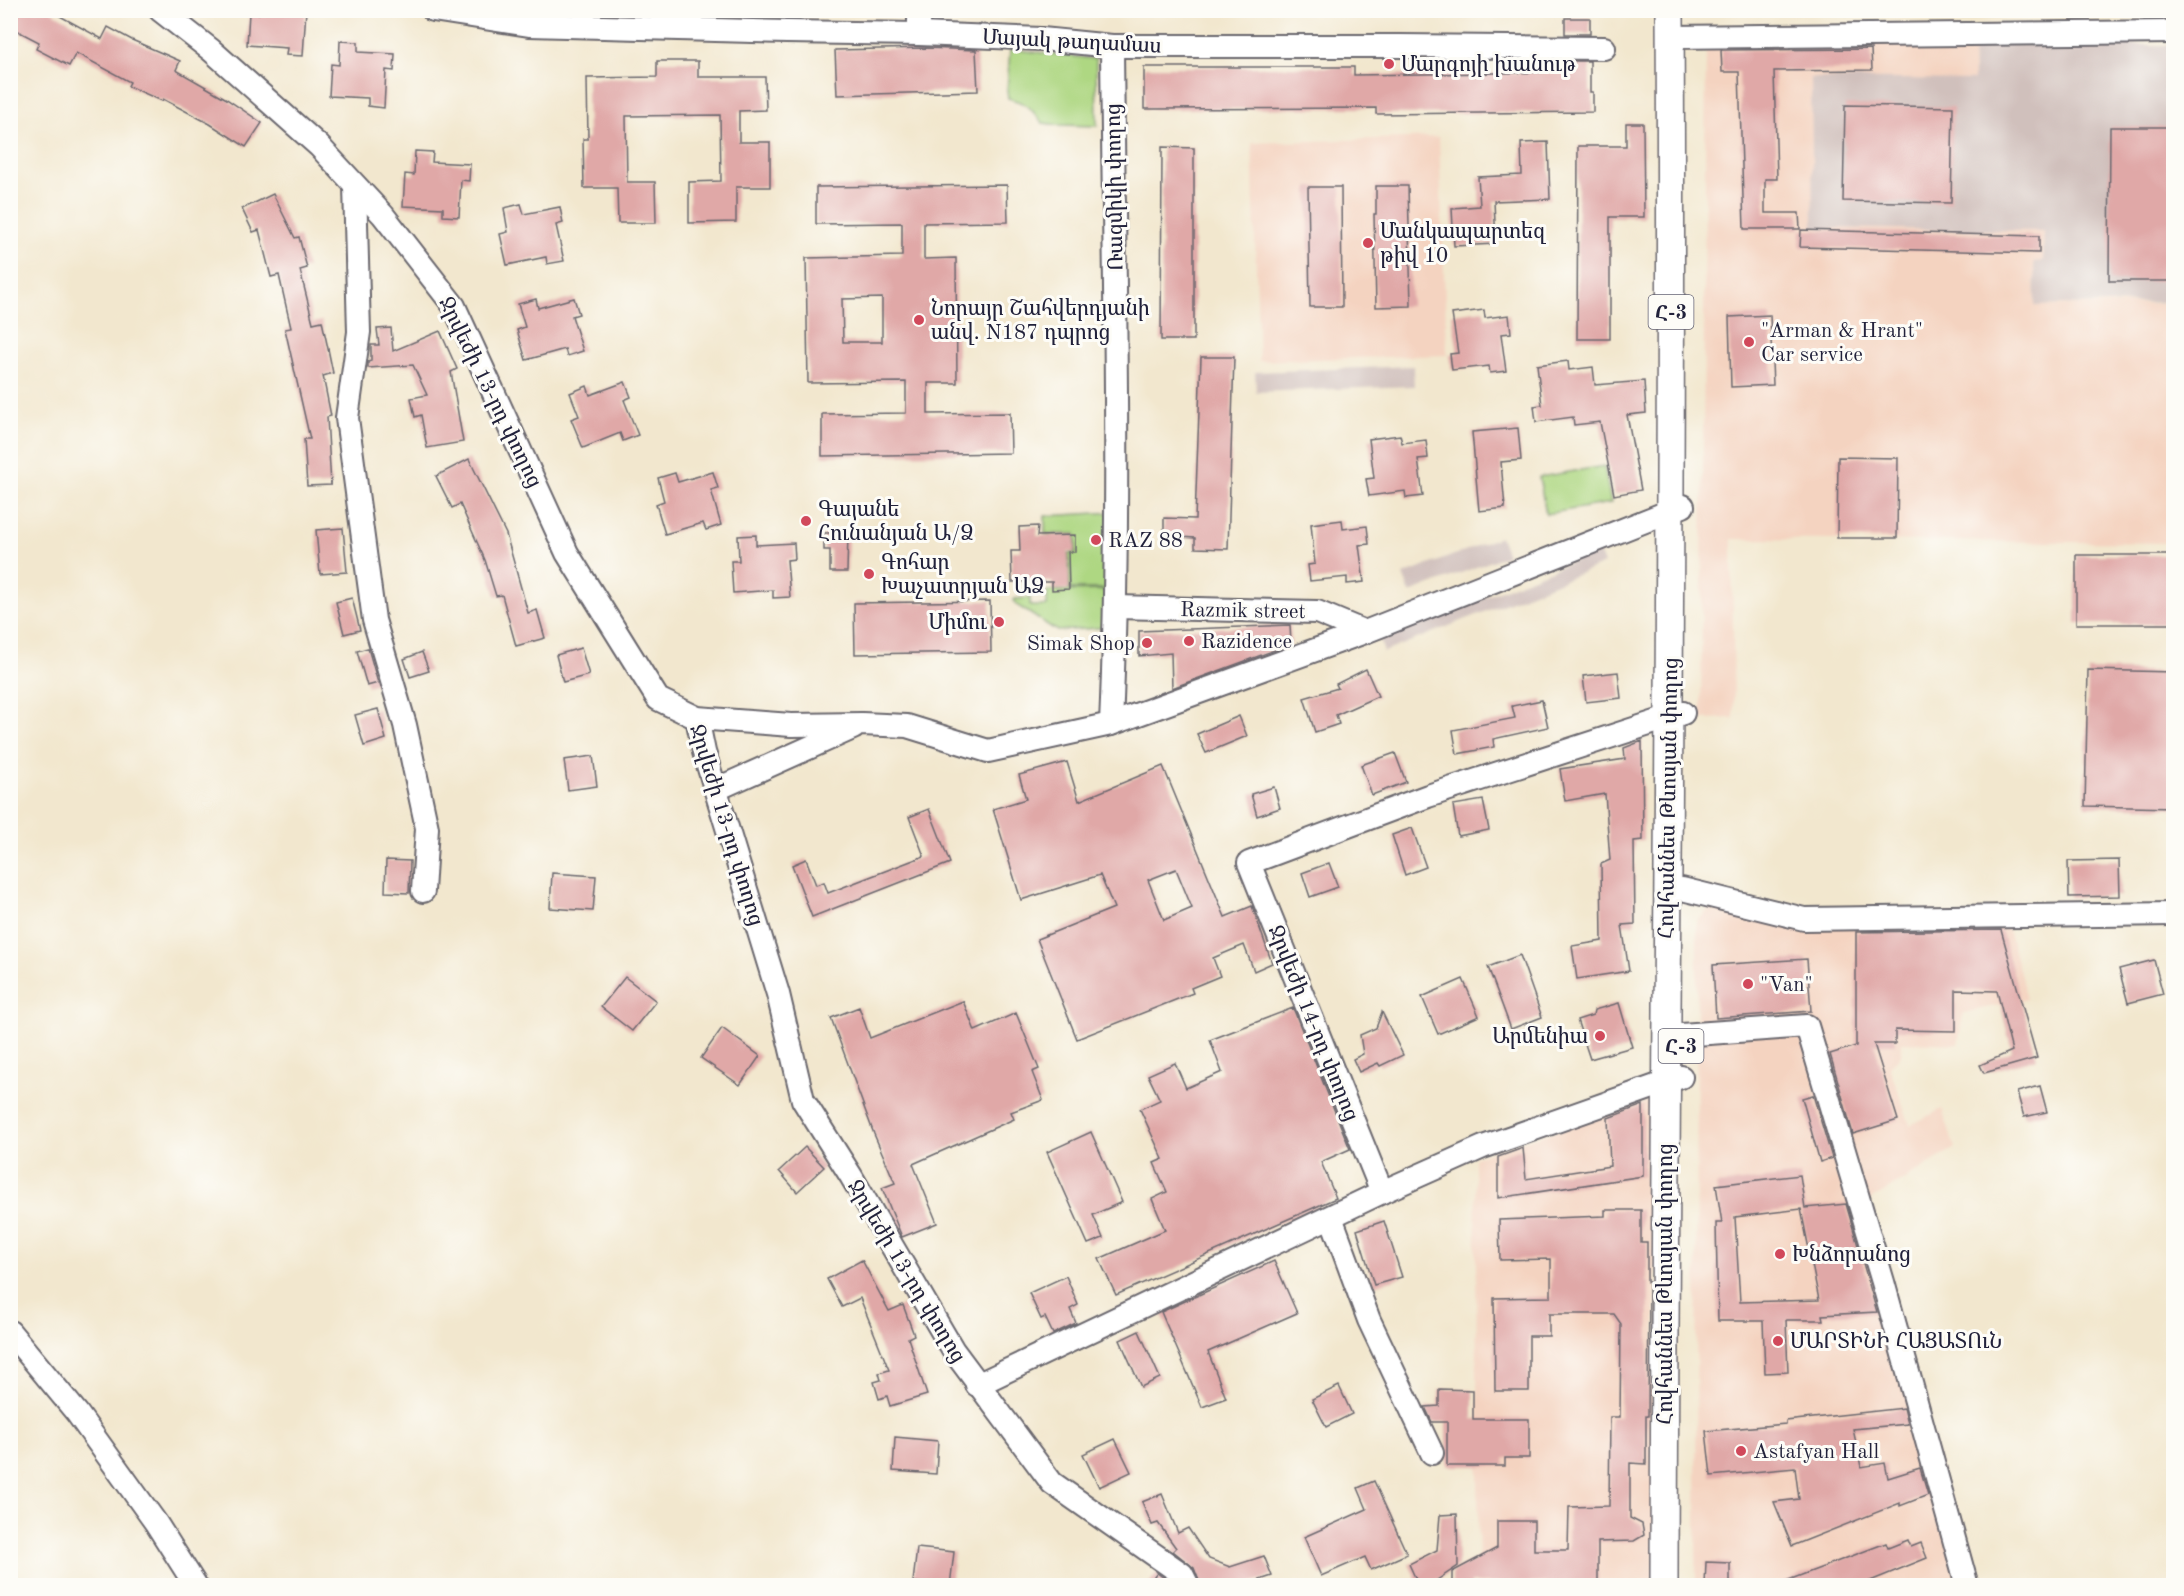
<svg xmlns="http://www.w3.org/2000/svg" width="2184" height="1596" viewBox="0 0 2184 1596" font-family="'Old Standard TT','Noto Serif Armenian',serif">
  <rect width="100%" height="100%" fill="#fdfcf7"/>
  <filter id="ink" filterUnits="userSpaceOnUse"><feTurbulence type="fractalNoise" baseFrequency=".0167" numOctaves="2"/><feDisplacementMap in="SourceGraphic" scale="12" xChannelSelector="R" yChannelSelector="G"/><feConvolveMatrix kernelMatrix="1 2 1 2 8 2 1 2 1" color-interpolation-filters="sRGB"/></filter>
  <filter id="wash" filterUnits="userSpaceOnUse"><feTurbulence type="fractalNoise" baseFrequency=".008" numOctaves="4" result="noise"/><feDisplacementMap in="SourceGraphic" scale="24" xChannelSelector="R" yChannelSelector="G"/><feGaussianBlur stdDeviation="1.35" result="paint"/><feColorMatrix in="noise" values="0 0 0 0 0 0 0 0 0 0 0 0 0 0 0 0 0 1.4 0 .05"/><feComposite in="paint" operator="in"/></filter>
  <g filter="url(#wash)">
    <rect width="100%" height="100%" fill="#f2e7ce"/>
    <!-- built -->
    <g fill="#f4d3c0">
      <polygon points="1706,42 1973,44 1974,80 2045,231 2043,262 2034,263 2035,306 2173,303 2173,543 1732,539 1734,718 1701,719"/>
      <polygon points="1439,137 1447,355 1259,361 1252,143"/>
      <polygon points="1715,903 2003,925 2008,929 2027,999 1963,1013 1958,1044 1902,1042 1901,1055 1889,1066 1910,1125 1942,1109 1955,1148 1867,1202 1972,1585 1696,1586 1697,921"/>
      <polygon points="1656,1099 1654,1585 1479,1585 1475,1157"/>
    </g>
    <!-- industrial -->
    <g fill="#d0c0bc">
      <polygon points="1973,44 2173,45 2173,302 2035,306 2034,262 2043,261 2044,231 1813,228 1811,78 1974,80"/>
      <polygon points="1413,366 1414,386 1256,392 1255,372"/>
      <polygon points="1500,537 1507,555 1410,593 1403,575"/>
      <polygon points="1599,551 1604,564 1384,652 1379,639"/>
    </g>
    <!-- green -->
    <g fill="#aed782" stroke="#687c5e" stroke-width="1.5">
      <path d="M1010,49L1096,59L1097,126L1058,125L1043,123C1027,106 1031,105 1008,98L1007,91Z"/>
      <polygon points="1604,466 1611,503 1546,514 1539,477"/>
      <polygon points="1115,512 1115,589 1070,589 1069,554 1076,553 1076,534 1045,534 1045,516"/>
      <polygon points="1114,590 1113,627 1057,631 1015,604 1014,599 1030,598 1030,606 1047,606 1047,591"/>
    </g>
    <g id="blocks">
      <!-- building -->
      <g fill="#e0a8a7" fill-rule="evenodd">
        <polygon points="10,10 49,10 102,39 108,27 132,40 180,61 176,70 225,98 262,123 246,147 210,124 163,99 162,101 128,86 130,82 76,53 69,66 36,49 39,42 10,27"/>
        <polygon points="258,10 306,10 303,56 286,55 287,48 247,45 249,13 258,14"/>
        <rect x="1565" y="18" width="25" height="16"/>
        <polygon points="340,41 358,42 358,52 395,54 394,71 386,70 384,108 368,106 368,98 329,96 331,64 339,65"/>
        <polygon points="926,48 976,50 978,91 837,95 835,50"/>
        <polygon points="1871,49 1872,70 1774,71 1777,179 1765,179 1765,213 1799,213 1800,229 1744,229 1739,72 1722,72 1721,50"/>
        <polygon points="657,61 698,61 698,77 765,77 766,110 739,111 739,142 770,142 770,187 736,187 736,222 689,223 689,182 721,181 720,115 626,116 627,182 655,182 656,223 618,223 617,188 584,188 583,139 588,139 587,78 657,77"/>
        <polygon points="1565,61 1590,61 1590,92 1593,92 1593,112 1376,114 1376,108 1144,109 1144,67 1354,67 1354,75 1565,72"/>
        <polygon points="1845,105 1953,107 1951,203 1843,201"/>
        <polygon points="1626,123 1643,123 1644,217 1610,217 1610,339 1577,339 1578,146 1626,146"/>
        <polygon points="2110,127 2174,127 2174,281 2109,281"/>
        <polygon points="1548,142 1550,199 1494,201 1496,244 1454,246 1452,208 1480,206 1478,177 1522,175 1521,143"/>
        <polygon points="1162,147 1194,148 1194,340 1161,340"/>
        <polygon points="415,151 433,152 432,162 470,164 469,181 461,180 459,217 443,216 443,208 403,206 405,174 414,175"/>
        <path d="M1007,185L1008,222L924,223V259L956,258L957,383H928V414L1010,413L1011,453L822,456V414L906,413V382L808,383L806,258L902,256V223L816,224V187ZM882,298V342H843L842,299Z"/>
        <polygon points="1376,186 1408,186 1411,306 1376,307 1374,214 1376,214"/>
        <polygon points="1308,187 1341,187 1342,307 1310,307"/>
        <polygon points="273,194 295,238 299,237 307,268 300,270 313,323 322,321 327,344 333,373 323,376 331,416 327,417 331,485 307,486 304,439 310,439 285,329 291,328 279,275 271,277 259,230 253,232 242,209"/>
        <polygon points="521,204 524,214 560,207 563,223 556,225 564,261 547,264 546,257 507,265 500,234 508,232 504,208"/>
        <polygon points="1801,230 2039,236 2039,253 1800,247"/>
        <polygon points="574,298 579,314 572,316 583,351 567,356 565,349 526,360 517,330 525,327 518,304 536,299 538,308"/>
        <polygon points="1484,310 1485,318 1509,315 1511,333 1501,334 1506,371 1490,373 1489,366 1452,370 1450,354 1458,353 1452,314"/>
        <polygon points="1770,315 1773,385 1731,387 1729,317"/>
        <polygon points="391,328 393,351 440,331 457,369 451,372 463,442 427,448 421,415 415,417 411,398 427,395 413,365 368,368 368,362 371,361 371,345 379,345 377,329"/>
        <polygon points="1201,357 1234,357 1228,549 1195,548 1195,538 1164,536 1164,518 1195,519"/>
        <polygon points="1568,361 1569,370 1593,367 1595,385 1644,381 1646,413 1627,415 1641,490 1614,495 1600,422 1574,425 1573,417 1536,422 1534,406 1542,405 1537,365"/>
        <polygon points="625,382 631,397 624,400 638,435 623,441 620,433 583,448 571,419 579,416 570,393 587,386 590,395"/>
        <polygon points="1518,428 1521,460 1501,462 1505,508 1479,511 1472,432"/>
        <polygon points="1400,435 1402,443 1426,440 1428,458 1418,459 1423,496 1406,498 1405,491 1369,496 1366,479 1374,478 1369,439"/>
        <polygon points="1838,457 1898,458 1897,538 1837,538"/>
        <polygon points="469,459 506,534 528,613 537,610 545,638 516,646 502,595 496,596 485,560 460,504 452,508 436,476"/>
        <polygon points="713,472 718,488 711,490 721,525 706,530 703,523 665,534 656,504 664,501 658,478 675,473 678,482"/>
        <polygon points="1342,520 1343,529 1367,526 1369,544 1359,545 1364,582 1347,584 1347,577 1310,581 1308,565 1315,564 1311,524"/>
        <polygon points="1038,526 1037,536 1075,535 1075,552 1068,552 1069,589 1052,590 1052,582 1012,582 1011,551 1020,551 1019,527"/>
        <polygon points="343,528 347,572 320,574 316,530"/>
        <polygon points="824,533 848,533 847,572 830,572 830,550 824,550"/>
        <polygon points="756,535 756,545 794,543 795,559 787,560 790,597 773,598 773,590 733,593 731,561 739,561 738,536"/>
        <rect x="2076" y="555" width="98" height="69"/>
        <polygon points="352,598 360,630 344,634 336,602"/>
        <polygon points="990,601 991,652 855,654 854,603"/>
        <polygon points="1290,625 1291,644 1172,688 1171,653 1139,656 1139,631"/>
        <polygon points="368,648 378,683 367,686 357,651"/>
        <polygon points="581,648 589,675 563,682 556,655"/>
        <polygon points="422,652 429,671 410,677 404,659"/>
        <polygon points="1366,669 1378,696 1336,715 1339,724 1315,732 1304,698 1338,688 1336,684"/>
        <polygon points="2088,670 2174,672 2174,808 2085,806"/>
        <polygon points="1618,672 1621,698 1586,702 1583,676"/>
        <polygon points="1542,700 1548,727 1493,739 1494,747 1457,754 1453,730 1515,718 1512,706"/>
        <polygon points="378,709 386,739 364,746 355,715"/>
        <polygon points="1239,716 1247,736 1206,753 1197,734"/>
        <polygon points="1642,741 1643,840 1634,841 1635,924 1622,925 1629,971 1577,979 1572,946 1602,941 1601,864 1610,860 1605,794 1565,801 1560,769 1625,759 1624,748"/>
        <polygon points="1395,753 1406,782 1372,795 1361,765"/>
        <polygon points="593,756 597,786 568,790 564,760"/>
        <path d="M1067,762L1079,801L1163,766L1225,917L1252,906L1272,963L1254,971L1244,945L1213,958L1220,976L1191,988L1193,993L1077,1039L1037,939L1114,908L1100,875L1021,900L993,809L1026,799L1019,775ZM1176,869L1192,908L1164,920L1148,880Z"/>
        <polygon points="1274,787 1280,808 1257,816 1251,794"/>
        <polygon points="1483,800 1489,830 1458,836 1453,805"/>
        <polygon points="929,809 950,863 812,917 792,865 806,859 816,885 824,882 828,893 924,856 909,817"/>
        <polygon points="1412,828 1426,867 1405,875 1392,835"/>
        <polygon points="386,860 410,861 409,893 385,892"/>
        <polygon points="2119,860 2120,896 2069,897 2068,861"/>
        <polygon points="1329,863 1338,887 1310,897 1302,873"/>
        <polygon points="552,873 596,876 593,911 550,908"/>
        <polygon points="2001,930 2037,1058 1984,1073 1980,1065 2012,1051 1997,991 1956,990 1956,1031 1895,1030 1895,1044 1874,1044 1898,1120 1853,1134 1830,1054 1856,1046 1856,932"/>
        <polygon points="1520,955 1542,1017 1511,1029 1488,967"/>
        <polygon points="1807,959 1811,1011 1716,1018 1713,965"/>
        <polygon points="2154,960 2163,994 2128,1003 2119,969"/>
        <polygon points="625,977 656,1001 632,1031 601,1007"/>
        <polygon points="1463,979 1479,1016 1438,1034 1422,997"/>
        <polygon points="963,1001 975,1031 1016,1013 1039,1069 1032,1072 1043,1100 1011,1112 1014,1119 913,1164 937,1223 902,1237 882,1188 895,1183 874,1134 831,1018 859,1007 870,1038"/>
        <polygon points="1619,1003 1632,1047 1590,1059 1577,1020 1593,1015 1594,1010"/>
        <polygon points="1293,1008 1350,1149 1321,1162 1336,1198 1116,1295 1099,1259 1165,1230 1152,1199 1167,1192 1154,1163 1163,1159 1140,1109 1160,1100 1148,1075 1175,1063 1186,1088 1222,1072 1210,1040"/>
        <polygon points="1382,1012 1403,1055 1380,1066 1378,1063 1359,1072 1353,1059 1363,1054 1360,1035 1376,1028"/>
        <polygon points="722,1028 760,1056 740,1085 701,1058"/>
        <polygon points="2040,1086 2047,1112 2024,1117 2017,1092"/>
        <polygon points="1813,1095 1832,1158 1820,1162 1802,1098"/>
        <polygon points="1643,1105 1643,1176 1498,1198 1498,1157 1523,1148 1526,1179 1610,1166 1608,1118"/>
        <polygon points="1091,1132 1122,1202 1093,1215 1103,1238 1088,1244 1047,1152"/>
        <polygon points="805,1147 824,1167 797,1192 779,1171"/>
        <path d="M1800,1175L1805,1208L1846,1204L1877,1312L1822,1315L1823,1320H1786L1788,1372L1765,1373L1763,1321H1718L1716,1223H1722L1716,1185ZM1801,1209L1819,1300L1740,1302L1735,1217Z"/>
        <polygon points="1605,1210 1641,1210 1641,1242 1647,1242 1647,1282 1649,1282 1648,1416 1646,1416 1646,1464 1630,1463 1630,1518 1642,1524 1644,1535 1634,1541 1598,1542 1598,1586 1548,1586 1548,1583 1471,1583 1471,1586 1452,1586 1452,1572 1497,1548 1497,1521 1534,1521 1534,1550 1568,1550 1569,1507 1609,1506 1610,1417 1620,1417 1621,1324 1614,1314 1549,1314 1549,1336 1529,1336 1529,1391 1495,1391 1494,1298 1551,1297 1551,1259 1500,1260 1499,1220 1605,1216"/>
        <polygon points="1384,1221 1402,1277 1374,1285 1357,1230"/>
        <polygon points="862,1260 889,1311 903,1305 914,1335 908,1338 927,1395 890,1406 887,1396 879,1399 874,1382 881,1380 879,1373 889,1370 860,1298 842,1307 827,1279"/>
        <polygon points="1274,1261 1297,1313 1208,1352 1226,1398 1202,1407 1161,1312"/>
        <polygon points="1066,1276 1078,1305 1070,1309 1076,1323 1053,1334 1045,1317 1041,1319 1029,1293"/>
        <polygon points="1139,1331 1160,1378 1141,1387 1120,1340"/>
        <polygon points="1339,1386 1352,1414 1326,1427 1312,1399"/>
        <polygon points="1439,1389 1473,1390 1473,1419 1529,1419 1529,1458 1505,1458 1505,1466 1447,1466 1447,1422 1432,1422 1425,1407 1439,1406"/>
        <polygon points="1904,1408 1908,1424 1853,1429 1861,1467 1885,1463 1888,1478 1920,1468 1928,1495 1900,1506 1900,1503 1792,1546 1774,1502 1799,1499 1795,1468 1711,1476 1706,1431 1786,1424 1786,1421"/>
        <polygon points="895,1437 938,1441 936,1474 893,1471"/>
        <polygon points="1115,1439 1131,1472 1099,1487 1083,1454"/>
        <polygon points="1374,1481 1407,1554 1371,1570 1365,1557 1321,1576 1304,1537 1367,1509 1358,1488"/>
        <polygon points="1162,1494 1178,1533 1188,1528 1209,1559 1230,1567 1264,1556 1272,1576 1242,1586 1201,1586 1194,1568 1173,1551 1176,1548 1158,1523 1152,1525 1142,1502"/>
        <polygon points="1457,1514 1458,1566 1428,1586 1419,1586 1409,1564 1437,1550 1440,1515"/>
        <polygon points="1908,1540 1911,1547 1921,1543 1927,1558 1858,1586 1778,1586 1778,1584 1886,1543 1888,1548"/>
        <polygon points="917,1548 954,1552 950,1586 913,1582"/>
        <polygon points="1706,1562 1730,1563 1730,1586 1705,1586"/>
        <polygon points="1157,1573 1171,1583 1173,1586 1147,1586"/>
      </g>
    </g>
  </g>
  <g filter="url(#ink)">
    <use href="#blocks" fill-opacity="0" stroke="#6b676e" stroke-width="1.5"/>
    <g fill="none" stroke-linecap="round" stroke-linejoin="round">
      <defs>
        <g id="minor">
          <polyline points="160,10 211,50 319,146 383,215 454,306 567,553 658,699 697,718 791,725 862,724 907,726 988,751 1111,724 1365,632 1683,506"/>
          <polyline points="433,10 529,25 787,32 919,34 1042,39 1112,46 1400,46 1604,48"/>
          <polyline points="919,34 919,10"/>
          <polyline points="1670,37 2174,32"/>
          <polyline points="355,186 359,332 347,418 374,620 405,725 427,828 423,891"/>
          <polyline points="1116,607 1317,612 1365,632"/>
          <polyline points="697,718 704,752 778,994 803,1100 851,1176 953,1350 1052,1483 1182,1574 1188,1586"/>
          <path d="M1111,724C1121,499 1114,272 1112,46"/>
          <polyline points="717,789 853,728"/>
          <polyline points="1682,889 1804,919 2174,914"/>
          <polyline points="1681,1035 1807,1026 1883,1282 1967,1586"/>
          <polyline points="1382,1192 1483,1147 1681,1077"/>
          <polyline points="1331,1217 1369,1320 1432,1453"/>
          <polyline points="10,1332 77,1413 156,1523 196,1586"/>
          <polyline points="977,1385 1382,1192 1249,863 1428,796 1683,713"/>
        </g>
        <path id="major" d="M1664,1586C1665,1060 1673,535 1670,10"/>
      </defs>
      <!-- minor casing -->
      <use href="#minor" stroke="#6b676e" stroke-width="26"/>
      <!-- major casing -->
      <use href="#major" stroke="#6b676e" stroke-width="30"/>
      <!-- minor -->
      <use href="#minor" stroke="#fff" stroke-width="22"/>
      <!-- major -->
      <use href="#major" stroke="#fff" stroke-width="27"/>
    </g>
  </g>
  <!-- markers -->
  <g fill="#d1495b" stroke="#fdfcf7" stroke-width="2">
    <circle cx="1389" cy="64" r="6"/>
    <circle cx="1368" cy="243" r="6"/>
    <circle cx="919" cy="320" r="6"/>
    <circle cx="1749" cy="342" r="6"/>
    <circle cx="806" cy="521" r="6"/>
    <circle cx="1096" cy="540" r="6"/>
    <circle cx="869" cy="574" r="6"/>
    <circle cx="999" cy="622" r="6"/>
    <circle cx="1189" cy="641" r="6"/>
    <circle cx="1147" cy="643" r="6"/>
    <circle cx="1748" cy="984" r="6"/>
    <circle cx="1600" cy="1036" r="6"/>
    <circle cx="1780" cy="1254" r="6"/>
    <circle cx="1778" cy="1341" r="6"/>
    <circle cx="1741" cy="1451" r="6"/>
  </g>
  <g text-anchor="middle" stroke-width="6" stroke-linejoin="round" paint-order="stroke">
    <!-- shield labels -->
    <g fill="#fdfcf7" stroke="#646373" stroke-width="1.5">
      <rect x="1648.5" y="295" width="45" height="34" rx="4.5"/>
      <rect x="1658.5" y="1029" width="45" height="34" rx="4.5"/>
    </g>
    <g font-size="20" font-weight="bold" fill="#22223b">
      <text x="1671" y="319">Հ-3</text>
      <text x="1681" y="1053">Հ-3</text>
    </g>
    <!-- street labels -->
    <g font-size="21" fill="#22223b" stroke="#fdfcf7">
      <text transform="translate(1072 41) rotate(3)" y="7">Մայակ թաղամաս</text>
      <text transform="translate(1114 187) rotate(-91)" y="7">Ռազմիկի փողոց</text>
      <text transform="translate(491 392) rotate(64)" y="7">Ջրվեժի 13-րդ փողոց</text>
      <text transform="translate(1243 610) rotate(1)" y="7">Razmik street</text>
      <text transform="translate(1668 798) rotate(-89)" y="7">Հովհաննես Թևոսյան փողոց</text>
      <text transform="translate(727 825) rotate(73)" y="7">Ջրվեժի 13-րդ փողոց</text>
      <text transform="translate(1314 1023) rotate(68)" y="7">Ջրվեժի 14-րդ փողոց</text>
      <text transform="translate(907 1271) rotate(59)" y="7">Ջրվեժի 13-րդ փողոց</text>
      <text transform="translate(1665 1284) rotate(-90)" y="7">Հովհաննես Թևոսյան փողոց</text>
    </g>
    <!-- poi labels -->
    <g font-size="21" fill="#22223b" stroke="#fdfcf7" text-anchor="start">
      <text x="1401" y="71">Մարգոյի խանութ</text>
      <text x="1380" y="238">Մանկապարտեզ<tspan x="1380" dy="24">թիվ 10</tspan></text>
      <text x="931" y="315">Նորայր Շահվերդյանի<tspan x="931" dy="24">անվ. N187 դպրոց</tspan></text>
      <text x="1761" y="337">"Arman &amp; Hrant"<tspan x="1761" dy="24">Car service</tspan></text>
      <text x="818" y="516">Գայանե<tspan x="818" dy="24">Հունանյան Ա/Ձ</tspan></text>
      <text x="1108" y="547">RAZ 88</text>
      <text x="881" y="569">Գոհար<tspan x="881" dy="24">Խաչատրյան ԱՁ</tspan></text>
      <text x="987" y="629" text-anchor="end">Միմու</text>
      <text x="1201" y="648">Razidence</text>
      <text x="1135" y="650" text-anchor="end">Simak Shop</text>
      <text x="1760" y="991">"Van"</text>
      <text x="1588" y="1043" text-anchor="end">Արմենիա</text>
      <text x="1792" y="1261">Խնձորանոց</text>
      <text x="1790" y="1348">ՄԱՐՏԻՆԻ ՀԱՑԱՏՈւՆ</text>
      <text x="1753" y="1458">Astafyan Hall</text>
    </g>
  </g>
  <!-- margin -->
  <rect width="2184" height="1596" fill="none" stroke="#fdfcf7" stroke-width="36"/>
</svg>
